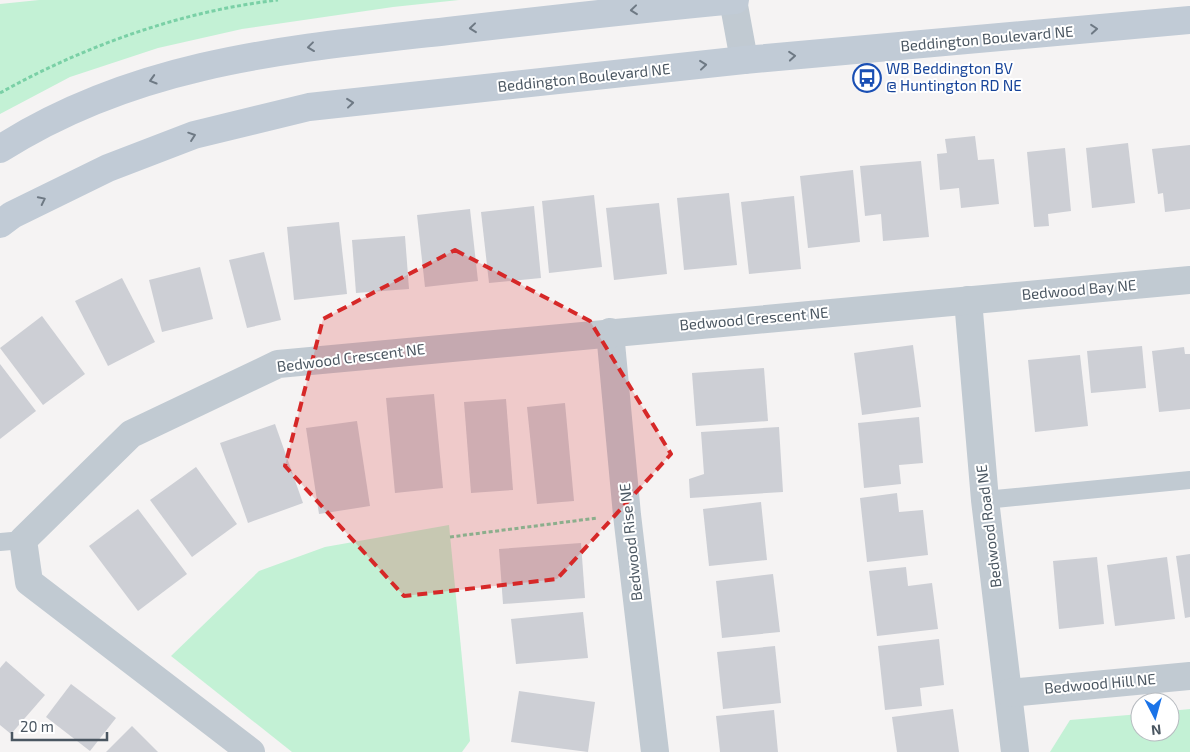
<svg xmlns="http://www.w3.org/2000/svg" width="1190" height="752" viewBox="0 0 1190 752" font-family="'Exo 2',sans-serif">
  <rect width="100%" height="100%" fill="#f5f3f3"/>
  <!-- green -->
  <g fill="#c3f1d5">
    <polygon points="39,0 459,0 393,7 242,29 158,48 70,77 0,114 0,4"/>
    <polygon points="449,525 470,741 462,752 292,752 171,656 259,571 325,547"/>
    <polygon points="1190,709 1190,752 1050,752 1070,720 1140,714 1140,732 1170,732 1170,711"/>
  </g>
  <!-- building -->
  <g fill="#cdcfd5">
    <polygon points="975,136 978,160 994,159 999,204 961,208 959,188 940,190 937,154 947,153 945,139"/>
    <polygon points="1128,143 1135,203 1092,208 1086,148"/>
    <polygon points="1190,145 1190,209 1165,212 1163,193 1158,194 1152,149"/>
    <polygon points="1065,148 1071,211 1048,214 1049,226 1034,227 1027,152"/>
    <polygon points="921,161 929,237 883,241 881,214 865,216 860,166"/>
    <polygon points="853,170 860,242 808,248 800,176"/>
    <polygon points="729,193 737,265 684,270 677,198"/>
    <polygon points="594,195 602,267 549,273 542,201"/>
    <polygon points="794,196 801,269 749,274 741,202"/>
    <polygon points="659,203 667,274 614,280 606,208"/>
    <polygon points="534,206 541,278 489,283 481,212"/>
    <polygon points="470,209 478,281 425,287 417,215"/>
    <polygon points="339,222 347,294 294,300 287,227"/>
    <polygon points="405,236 409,289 356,293 352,240"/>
    <polygon points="264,252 281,320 247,328 229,260"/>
    <polygon points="200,267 213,319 162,332 149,280"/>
    <polygon points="122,278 155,342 108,366 75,301"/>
    <polygon points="42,316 85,374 43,405 0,348"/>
    <polygon points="913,345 921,407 862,415 854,353"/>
    <polygon points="1142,346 1146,388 1091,393 1087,351"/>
    <polygon points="1184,347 1185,354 1190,354 1190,409 1159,412 1152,351"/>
    <polygon points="1080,355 1088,426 1035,432 1028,360"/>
    <polygon points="0,364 36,411 0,439"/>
    <polygon points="764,368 768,421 696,426 692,373"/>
    <polygon points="434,394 443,488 395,493 386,398"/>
    <polygon points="506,399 513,490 471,493 464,402"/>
    <polygon points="565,403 574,501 537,504 527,407"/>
    <polygon points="919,417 923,463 899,465 901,484 864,488 858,423"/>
    <polygon points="357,421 370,506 319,514 306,428"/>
    <polygon points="275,424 303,503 248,523 220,443"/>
    <polygon points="779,427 783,492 690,498 689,479 704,474 701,432"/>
    <polygon points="196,467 237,524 192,557 150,500"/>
    <polygon points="897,493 899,512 923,510 928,555 867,562 860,498"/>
    <polygon points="761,502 767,560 709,566 703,509"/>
    <polygon points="138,509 187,574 138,611 89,546"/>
    <polygon points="581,543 585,598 503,604 499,549"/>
    <polygon points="1190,554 1190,617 1185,618 1176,556"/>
    <polygon points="1097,557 1104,624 1059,629 1053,561"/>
    <polygon points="1167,557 1175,619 1115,626 1107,565"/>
    <polygon points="906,567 908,586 932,583 938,629 877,636 869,571"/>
    <polygon points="773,574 780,632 722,638 716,581"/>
    <polygon points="583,612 588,658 516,664 511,619"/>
    <polygon points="939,639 944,685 920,688 922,706 885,710 878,646"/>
    <polygon points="775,646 781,703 723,709 717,652"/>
    <polygon points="6,661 45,695 11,734 0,725 0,668"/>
    <polygon points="71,684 116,718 90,751 46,717"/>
    <polygon points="519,691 595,702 588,752 511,742"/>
    <polygon points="953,709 959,752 897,752 892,717"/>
    <polygon points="774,710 778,752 720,752 716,716"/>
    <polygon points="132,726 158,752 106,752"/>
  </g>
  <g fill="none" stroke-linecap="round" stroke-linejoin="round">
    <!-- path -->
    <g stroke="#7ad0a6" stroke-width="3" stroke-dasharray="4 2.5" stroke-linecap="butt">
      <path d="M0,93C84,46 182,11 278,0"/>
      <polyline points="450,537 597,518"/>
    </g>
    <!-- service -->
    <g stroke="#c1cad2" stroke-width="18">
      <polyline points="985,500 1190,480"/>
      <polyline points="0,542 23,540"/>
    </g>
    <!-- minor -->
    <g stroke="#c1cad2" stroke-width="28">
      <polyline points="733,0 744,60"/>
      <polyline points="968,300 985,500 1015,752"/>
      <polyline points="610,332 627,515 655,752"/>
      <polyline points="1009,693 1190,676"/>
      <polyline points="251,752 29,582 23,540 131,434 278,364 1190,280"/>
    </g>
    <!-- secondary -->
    <g stroke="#c1cbd6" stroke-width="28">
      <path d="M0,149C138,61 290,49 448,31C543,20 639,9 735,0"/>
      <polyline points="0,224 12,215 108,168 194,135 309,107 744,60 1190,20"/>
    </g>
  </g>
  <!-- one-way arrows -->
  <defs><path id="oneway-chevron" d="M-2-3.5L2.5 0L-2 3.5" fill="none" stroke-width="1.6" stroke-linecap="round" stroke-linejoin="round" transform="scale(1.25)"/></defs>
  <g stroke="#6e7984">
    <use href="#oneway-chevron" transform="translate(634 10) rotate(174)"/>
    <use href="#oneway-chevron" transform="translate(473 28) rotate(174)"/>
    <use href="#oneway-chevron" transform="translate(1094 29) rotate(-5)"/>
    <use href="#oneway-chevron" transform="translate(311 47) rotate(173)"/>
    <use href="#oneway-chevron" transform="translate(792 56) rotate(-5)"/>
    <use href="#oneway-chevron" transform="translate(703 65) rotate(-6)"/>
    <use href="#oneway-chevron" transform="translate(153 80) rotate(164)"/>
    <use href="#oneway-chevron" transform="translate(350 103) rotate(-6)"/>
    <use href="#oneway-chevron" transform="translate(192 136) rotate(-19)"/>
    <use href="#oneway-chevron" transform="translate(42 200) rotate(-26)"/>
  </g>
  <!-- marked area -->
  <path fill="#d62828" fill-opacity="0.2" stroke="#d62828" stroke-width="4" stroke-dasharray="10 6" stroke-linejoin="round" d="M455,250L590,321L671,454L557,579L404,596L285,466L323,319Z"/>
  <!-- icons -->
  <defs>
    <symbol id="bus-ring" viewBox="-11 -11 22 22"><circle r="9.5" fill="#fff" stroke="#1a4fb4" stroke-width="1.5"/><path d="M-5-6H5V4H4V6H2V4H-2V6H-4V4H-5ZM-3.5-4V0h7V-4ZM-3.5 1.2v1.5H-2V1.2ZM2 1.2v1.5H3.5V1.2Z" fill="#1a4fb4"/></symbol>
  </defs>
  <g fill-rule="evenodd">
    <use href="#bus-ring" x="851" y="62" width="32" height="32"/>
  </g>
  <g text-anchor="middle" stroke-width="4" stroke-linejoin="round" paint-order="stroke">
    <!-- street labels -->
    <g font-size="15" fill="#4a5661" stroke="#fff">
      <text transform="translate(987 39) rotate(-5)" y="5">Beddington Boulevard NE</text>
      <text transform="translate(584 78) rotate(-6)" y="5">Beddington Boulevard NE</text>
      <text transform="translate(1079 290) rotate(-5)" y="5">Bedwood Bay NE</text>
      <text transform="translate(754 319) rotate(-5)" y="5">Bedwood Crescent NE</text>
      <text transform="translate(351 358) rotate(-7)" y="5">Bedwood Crescent NE</text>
      <text transform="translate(989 526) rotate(-97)" y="5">Bedwood Road NE</text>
      <text transform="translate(631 542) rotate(-96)" y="5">Bedwood Rise NE</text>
      <text transform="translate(1100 684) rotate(-5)" y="5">Bedwood Hill NE</text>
    </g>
    <!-- transit labels -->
    <g font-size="15" fill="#164399" stroke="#fff" text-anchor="start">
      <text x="886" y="74">WB Beddington BV<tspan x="886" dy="17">@ Huntington RD NE</tspan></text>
    </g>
  </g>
  <!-- north arrow -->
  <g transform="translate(1155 717) rotate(174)"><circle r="24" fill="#ffffff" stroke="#b7bbc0"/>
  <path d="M0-4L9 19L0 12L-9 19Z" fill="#1a73e8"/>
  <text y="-8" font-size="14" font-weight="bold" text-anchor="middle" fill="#4a5661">N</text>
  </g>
  <!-- scale -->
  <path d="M12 732v8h95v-8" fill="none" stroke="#4a5661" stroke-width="2.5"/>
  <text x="20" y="732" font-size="15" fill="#4a5661" stroke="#ffffff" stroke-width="4" paint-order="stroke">20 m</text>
</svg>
